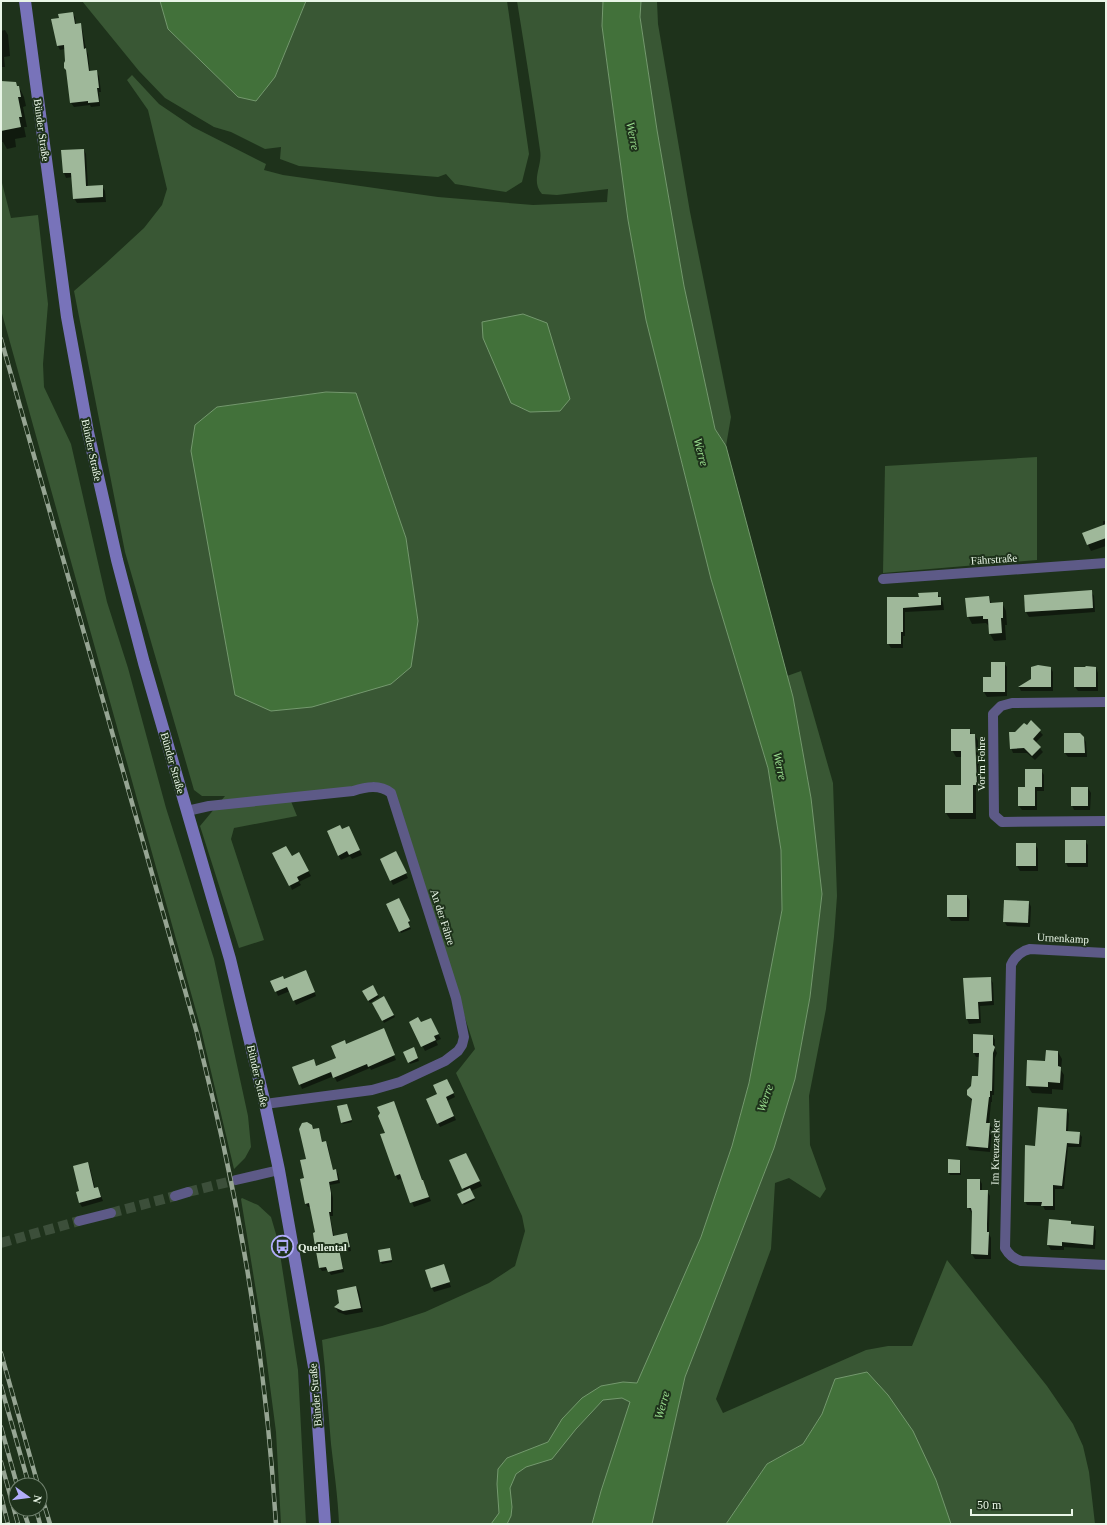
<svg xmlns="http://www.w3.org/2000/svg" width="1107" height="1525" viewBox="0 0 1107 1525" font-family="Georgia,serif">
  <rect width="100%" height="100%" fill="#1e321b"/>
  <!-- green -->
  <g fill="#395734" fill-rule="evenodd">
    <polygon points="82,1 160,1 168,29 238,97 275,77 306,1 507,1 529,154 522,182 506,192 455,184 446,174 438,177 299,166 280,159 281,147 265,149 231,132 214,127 165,98 139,71"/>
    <path d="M517,1H603L602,26L628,220L646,320L711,579L768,768L781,850L782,910L749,1083L732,1146L701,1237L638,1383L601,1491L592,1524H339C338,1497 334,1471 331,1444C328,1410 326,1375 322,1340L382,1326L425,1312L489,1283L515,1266L525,1231L522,1216L456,1073L475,1049L392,790L288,794L297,816L234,828L231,839L264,940L239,948L200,826L225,796H202L194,790L125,552L74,291L105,264L144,228L162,205L167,189L148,110L127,80L132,75L159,104L193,127L266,164L264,170L283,175L438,197L533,205L607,202L608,189L557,195L542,194C530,180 543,166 540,150C533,100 525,51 517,1ZM326,392L356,393L406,538L418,621L411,667L235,695L215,581L217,407Z"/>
    <polygon points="641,1 657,1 658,24 690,212 731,417 726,446 715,429 684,286 657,130 640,17"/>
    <polygon points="1,179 11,218 38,215 48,304 43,364 44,387 71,444 107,602 128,668 166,808 214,959 248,1116 251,1147 245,1158 234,1169 201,1029 1,310"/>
    <polygon points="1037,457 1037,560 883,573 885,466"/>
    <polygon points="801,671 833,783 837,896 834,937 826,1009 809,1096 810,1145 826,1189 820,1198 789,1178 775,1183 771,1249 716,1399 723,1413 866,1350 888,1346 912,1346 947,1260 1047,1386 1073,1424 1083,1446 1089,1472 1095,1524 951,1524 936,1480 835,1379 822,1414 803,1444 767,1464 726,1524 652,1524 685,1377 774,1148 795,1079 810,997 822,894 811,798 793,697 787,676"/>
    <polygon points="242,1198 258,1205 271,1217 278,1241 298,1370 306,1524 281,1524 276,1432 264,1340 241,1199"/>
  </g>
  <!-- water -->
  <g fill="#42713a" stroke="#74996e">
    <polygon points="160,1 306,1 275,77 256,101 238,97 168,29"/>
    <polygon points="603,1 641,1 640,17 657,130 684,286 715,429 726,446 793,697 811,798 822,894 810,997 795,1079 774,1148 685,1377 652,1524 592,1524 601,1491 630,1402 622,1398 603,1400 576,1429 552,1459 526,1467 516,1474 510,1488 512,1507 511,1516 507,1524 491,1524 499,1513 497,1484 498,1469 507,1458 548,1442 562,1419 582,1398 601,1386 623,1382 637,1383 701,1237 732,1146 749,1083 782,910 781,850 768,768 711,579 646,320 628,220 602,26"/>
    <polygon points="523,314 547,323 570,399 560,411 530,412 511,403 483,338 482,322"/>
    <polygon points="326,392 356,393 406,538 418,621 411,667 391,684 312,707 271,711 235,695 191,451 195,425 217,407"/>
    <polygon points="867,1372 888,1395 913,1431 936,1480 951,1524 726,1524 767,1464 803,1444 822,1414 835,1379"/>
  </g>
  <!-- shadow -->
  <g fill="#0007">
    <polygon points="72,13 75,17 76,25 80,24 82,28 86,49 88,54 90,72 96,71 99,76 101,92 99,92 100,106 91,107 90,105 74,107 71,103 65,49 60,50 58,46 60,19"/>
    <polygon points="5,30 8,35 10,56 4,57 5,67 1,67 1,31"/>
    <polygon points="1,82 19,87 24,97 26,106 23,107 27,127 24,127 26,137 15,139 16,147 7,149 3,142 1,142"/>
    <polygon points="84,150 86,154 88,187 102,186 105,191 106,202 77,203 74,198 73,177 66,178 64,173"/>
    <polygon points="1103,521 1106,521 1106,546 1091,551 1088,545 1103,526"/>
    <polygon points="1091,591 1094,596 1095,612 1029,617 1026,612 1025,595"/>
    <polygon points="937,593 943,602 944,610 905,612 905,636 903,636 903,648 891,648 888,643 888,598 920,598"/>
    <polygon points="989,598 992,604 1002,603 1006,611 1007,625 1005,625 1006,640 994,641 990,634 989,626 986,623 972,624 968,616"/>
    <polygon points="1004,663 1007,667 1007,696 987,697 984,692 992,678"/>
    <polygon points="1050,667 1053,672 1053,691 1021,691 1019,687"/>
    <polygon points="1096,668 1098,673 1098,691 1078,691 1075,687"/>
    <polygon points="1031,722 1043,735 1035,743 1043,752 1035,760 1027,753 1013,753 1011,748 1015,733"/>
    <polygon points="969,730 972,735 975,735 978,741 980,791 976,791 976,819 950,819 946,813 946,786 962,786 962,757 956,757 952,750"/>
    <polygon points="1083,737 1086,742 1087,757 1068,757 1065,753"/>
    <polygon points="1041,770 1044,775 1044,791 1037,791 1037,810 1022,810 1019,806 1026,788"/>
    <polygon points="1088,788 1091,793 1090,810 1074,810 1072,805"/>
    <polygon points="342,830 351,832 362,855 352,859 350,856 341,860 338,855"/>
    <polygon points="1085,841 1088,845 1088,867 1068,867 1066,863"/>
    <polygon points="1035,844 1038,849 1038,871 1020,871 1017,866"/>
    <polygon points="299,854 311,876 299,882 301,885 292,890 290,885 292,857"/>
    <polygon points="398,857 408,878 393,885 381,860"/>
    <polygon points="967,896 970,901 969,921 951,921 948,917"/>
    <polygon points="399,899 410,923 408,924 411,929 401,933 388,904"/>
    <polygon points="1029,902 1031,907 1030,927 1007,926 1004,921"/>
    <polygon points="308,975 316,996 296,1005 290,991 278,996 272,982"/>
    <polygon points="990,978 993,983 994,1005 980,1006 981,1023 969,1024 967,1019 964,979"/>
    <polygon points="372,986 379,997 370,1003 363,992"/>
    <polygon points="384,997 395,1017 384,1023 374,1003"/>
    <polygon points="430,1019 441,1039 436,1041 438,1045 425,1051 410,1022 421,1024"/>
    <polygon points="385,1034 396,1060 371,1070 370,1068 337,1082 334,1076 302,1089 300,1084 313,1060 317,1067 337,1058 346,1045"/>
    <polygon points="993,1036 995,1040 995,1049 997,1053 995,1058 994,1095 992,1095 992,1102 991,1102 989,1124 992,1128 990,1152 969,1150 967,1145 972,1101 968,1095 979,1077 979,1057 976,1057 974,1053"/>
    <polygon points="414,1050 419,1061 410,1064 409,1062"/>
    <polygon points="1058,1052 1062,1059 1061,1070 1064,1075 1063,1090 1052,1089 1052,1094 1032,1093 1027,1085 1046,1062"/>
    <polygon points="449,1084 455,1097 447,1101 456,1120 440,1127 438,1123 439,1095"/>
    <polygon points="347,1105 352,1122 343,1124 342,1122"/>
    <polygon points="1067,1110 1069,1114 1068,1132 1079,1133 1082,1137 1081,1147 1068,1147 1064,1189 1055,1189 1055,1210 1045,1210 1043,1206 1027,1205 1025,1201"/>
    <polygon points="312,1126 314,1130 318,1129 323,1143 326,1142 328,1146 333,1171 336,1170 338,1174 340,1183 330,1185 333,1198 333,1216 330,1216 334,1236 347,1234 349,1238 351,1251 340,1253 344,1272 331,1275 328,1270 322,1271 320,1268 317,1233 311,1207 308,1207 306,1204 305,1179"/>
    <polygon points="381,1135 415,1162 431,1201 414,1207 402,1178 398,1180 396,1176"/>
    <polygon points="468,1159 482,1186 471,1191 475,1200 464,1205 459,1195 465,1192 450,1160"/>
    <polygon points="960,1161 961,1175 950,1175 949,1173"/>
    <polygon points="87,1163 90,1168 95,1188 98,1188 103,1201 82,1207 79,1202 80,1192"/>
    <polygon points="980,1180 982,1184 982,1191 987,1191 990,1196 989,1229 989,1234 991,1238 991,1259 975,1259 972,1254 973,1212 971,1212 968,1207"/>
    <polygon points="1070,1222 1072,1225 1094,1227 1096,1231 1095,1249 1064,1247 1064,1250 1051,1250 1048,1245"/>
    <polygon points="390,1251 392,1262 382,1264 381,1262"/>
    <polygon points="443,1266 451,1287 434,1292 432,1288"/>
    <polygon points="356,1287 359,1292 363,1312 346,1315 338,1312 336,1308"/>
  </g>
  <!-- building -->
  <g fill="#9fb89a">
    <polygon points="73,12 75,24 81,23 84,49 86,48 89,71 97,70 99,88 97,88 99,102 88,103 88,101 70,103 66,70 64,68 64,63 65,61 64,45 57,46 51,19 59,18 58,14"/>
    <polygon points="1,81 16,82 17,86 19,86 21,97 18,97 22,117 19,117 21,127 1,131"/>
    <polygon points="84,149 86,186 103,185 103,197 73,199 71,173 63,173 61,150"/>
    <polygon points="1106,524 1106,538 1087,545 1082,533"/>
    <polygon points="1092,590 1093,608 1025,612 1024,595"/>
    <polygon points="938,592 938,597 941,597 941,605 903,608 903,632 901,632 901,644 887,644 887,597 919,597 918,593"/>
    <polygon points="989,596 990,603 1003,602 1003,618 1001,618 1002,633 989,634 988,619 983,619 983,616 967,617 965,598"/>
    <polygon points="991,662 1005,662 1005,692 983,692 983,677 991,677"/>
    <polygon points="1038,665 1051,667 1051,687 1018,687 1031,679 1031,667"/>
    <polygon points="1086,666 1096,667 1096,687 1074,687 1074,667 1085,667"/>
    <polygon points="1031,720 1041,730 1033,739 1041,747 1032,756 1024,748 1010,749 1009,732 1015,732 1024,723 1027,725"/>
    <polygon points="951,729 970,729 970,734 975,734 977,785 973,785 973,813 945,813 945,785 961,785 961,751 951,751"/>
    <polygon points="1064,733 1080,733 1084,737 1085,753 1064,753"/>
    <polygon points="1025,769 1042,769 1042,787 1035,787 1035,806 1018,806 1018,787 1025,787"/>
    <rect x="1071" y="787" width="17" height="19"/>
    <polygon points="340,825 342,829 349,826 360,850 349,855 347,851 338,856 327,831"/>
    <rect x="1065" y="840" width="21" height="23"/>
    <rect x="1016" y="843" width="20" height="23"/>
    <polygon points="286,846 292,856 299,852 309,871 297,877 299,881 289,886 272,853"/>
    <polygon points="396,851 407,873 390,881 380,859"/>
    <rect x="947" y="895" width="20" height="22"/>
    <polygon points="399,898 410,921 408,922 410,927 399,932 386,904"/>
    <polygon points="1004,900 1029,901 1028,923 1003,922"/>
    <polygon points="306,970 315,992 293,1001 287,987 275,992 270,981 283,976 284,979"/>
    <polygon points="991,977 992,1001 978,1002 979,1019 966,1019 963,978"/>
    <polygon points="373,985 378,995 368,1001 362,991"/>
    <polygon points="384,996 394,1015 382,1021 372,1003"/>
    <polygon points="418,1017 421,1022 431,1018 439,1034 434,1036 436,1040 421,1047 409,1022"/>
    <polygon points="384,1028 395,1055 368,1067 367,1064 333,1078 331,1072 299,1085 292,1067 314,1059 316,1066 336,1058 331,1046 345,1040 346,1044"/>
    <polygon points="973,1034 993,1035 993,1045 995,1047 993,1053 992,1091 990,1091 990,1097 989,1097 986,1123 990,1123 988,1148 966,1146 972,1099 967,1095 967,1090 971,1086 972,1076 978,1076 979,1053 973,1053"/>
    <polygon points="414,1047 418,1058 408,1063 403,1052"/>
    <polygon points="1046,1050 1058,1051 1058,1066 1061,1067 1060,1083 1048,1082 1048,1087 1026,1086 1027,1060 1045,1061"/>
    <polygon points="447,1079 454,1093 446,1097 454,1116 437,1124 426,1099 437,1094 433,1085"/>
    <polygon points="394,1101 422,1180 423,1180 429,1197 410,1203 400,1174 395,1176 380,1134 385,1133 378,1116 380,1113 377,1107"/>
    <polygon points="347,1104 352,1120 341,1123 337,1106"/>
    <polygon points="1038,1107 1067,1109 1066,1131 1080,1132 1079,1144 1067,1143 1062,1186 1053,1185 1053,1206 1041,1206 1042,1202 1024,1202 1025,1145 1035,1146"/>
    <polygon points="307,1122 312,1125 313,1129 319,1128 322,1142 326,1141 333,1170 336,1169 338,1180 329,1182 331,1193 331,1212 329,1212 333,1236 347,1233 350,1247 339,1249 343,1269 328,1272 326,1267 319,1268 314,1240 313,1233 315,1232 309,1203 305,1204 300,1179 304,1178 300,1160 306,1159 299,1129 302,1123"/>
    <polygon points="466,1153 480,1181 462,1189 449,1160"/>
    <polygon points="948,1159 960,1160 960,1173 948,1173"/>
    <polygon points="88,1162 94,1188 98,1187 101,1197 79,1203 76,1192 79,1191 73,1166"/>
    <polygon points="967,1179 980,1179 980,1190 988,1190 987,1224 987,1232 989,1232 988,1255 971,1254 972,1212 971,1208 967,1208"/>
    <polygon points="470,1188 475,1198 462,1204 457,1194"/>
    <polygon points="1049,1219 1071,1221 1071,1224 1094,1226 1093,1245 1062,1242 1062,1246 1047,1245"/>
    <polygon points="390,1248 392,1260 380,1262 378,1250"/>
    <polygon points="444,1264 450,1282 431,1288 425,1270"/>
    <polygon points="356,1286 361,1308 343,1311 334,1307 339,1303 337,1290"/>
  </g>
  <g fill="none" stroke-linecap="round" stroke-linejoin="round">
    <!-- minor-tunnel -->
    <g stroke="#3c4f3a" stroke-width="10" stroke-dasharray="10 5" stroke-linecap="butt">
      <polyline points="188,1192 236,1180"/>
      <polyline points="111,1213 175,1196"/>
      <polyline points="1,1243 79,1221"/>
    </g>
    <!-- minor -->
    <g stroke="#5d5a87" stroke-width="10">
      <polyline points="883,579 1106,563"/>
      <polyline points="1106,702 1012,703 1001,706 993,714 994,815 1002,822 1106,821"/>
      <path d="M187,811L209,806L353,791C366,787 379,784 391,793L456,998L464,1037L462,1045L458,1051L445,1061L400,1082L372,1090L265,1104"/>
      <path d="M1106,953L1030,949C1021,951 1015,956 1011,965L1005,1248C1009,1255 1013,1258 1021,1261L1106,1265"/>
      <polyline points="236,1180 279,1170"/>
      <polyline points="175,1196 188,1192"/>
      <polyline points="79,1221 111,1213"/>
    </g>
    <!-- secondary -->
    <polyline stroke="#7873ba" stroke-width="12" points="25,1 67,317 88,432 117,560 144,663 230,959 265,1104 279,1170 314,1367 325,1524"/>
    <defs>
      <g id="rail">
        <path d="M1,339L197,1033C206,1072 216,1110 224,1148C251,1272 268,1398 276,1524"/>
        <polyline points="1,1353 38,1485"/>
        <polyline points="1,1386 29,1485"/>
        <polyline points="1,1427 17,1485"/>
        <polyline points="1,1462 18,1524"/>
        <polyline points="40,1491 50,1524"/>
        <polyline points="1,1496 8,1524"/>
        <polyline points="23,1509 28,1524"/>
        <polyline points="36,1509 40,1524"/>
      </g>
    </defs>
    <!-- rail casing -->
    <use href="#rail" stroke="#96a593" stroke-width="4.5"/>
    <!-- rail -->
    <use href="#rail" stroke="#1e321b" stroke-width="3" stroke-dasharray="9" stroke-linecap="butt"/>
  </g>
  <!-- icons -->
  <defs>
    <symbol id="bus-ring" viewBox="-11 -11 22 22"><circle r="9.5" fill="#1e321b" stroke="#b1adfa" stroke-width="1.5"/><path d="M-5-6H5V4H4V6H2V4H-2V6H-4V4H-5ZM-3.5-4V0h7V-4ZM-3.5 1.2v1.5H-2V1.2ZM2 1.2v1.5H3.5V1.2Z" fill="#b1adfa"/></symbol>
  </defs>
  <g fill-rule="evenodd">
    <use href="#bus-ring" x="270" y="1234" width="25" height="25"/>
  </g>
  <g text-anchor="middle" stroke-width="4" stroke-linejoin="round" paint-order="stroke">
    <!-- street labels -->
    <g font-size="11" fill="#e9f6e7" stroke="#1e321b">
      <text transform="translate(42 130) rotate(82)" y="4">Bünder Straße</text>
      <text transform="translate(92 450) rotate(78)" y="4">Bünder Straße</text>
      <text transform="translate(994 559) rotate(-4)" y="4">Fährstraße</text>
      <text transform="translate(173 763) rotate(74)" y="4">Bünder Straße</text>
      <text transform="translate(981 764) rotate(-90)" y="4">Vor'm Fohre</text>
      <text transform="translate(443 917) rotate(72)" y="4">An der Fähre</text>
      <text transform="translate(1063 938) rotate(3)" y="4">Urnenkamp</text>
      <text transform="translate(258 1076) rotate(77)" y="4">Bünder Straße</text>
      <text transform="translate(995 1152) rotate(-89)" y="4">Im Kreuzacker</text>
      <text transform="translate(315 1395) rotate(-95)" y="4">Bünder Straße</text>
    </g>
    <!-- poi labels -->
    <g font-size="11" font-weight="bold" fill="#e9f6e7" stroke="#1e321b" text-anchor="start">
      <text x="298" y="1251">Quellental</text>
    </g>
    <!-- water labels -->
    <g font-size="12" font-style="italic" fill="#9bdf8f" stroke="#1e321b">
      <text transform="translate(633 136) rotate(79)" y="4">Werre</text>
      <text transform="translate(701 452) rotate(75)" y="4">Werre</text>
      <text transform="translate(780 766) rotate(78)" y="4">Werre</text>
      <text transform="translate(765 1098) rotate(-71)" y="4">Werre</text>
      <text transform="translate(662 1405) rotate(-74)" y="4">Werre</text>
    </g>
  </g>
  <!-- border -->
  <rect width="1107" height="1525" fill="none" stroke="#e9f6e7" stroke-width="4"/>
  <!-- north arrow -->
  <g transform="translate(28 1497) rotate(104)"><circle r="19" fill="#1e321b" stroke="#6f806d"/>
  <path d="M0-3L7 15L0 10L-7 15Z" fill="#b1adfa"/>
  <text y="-6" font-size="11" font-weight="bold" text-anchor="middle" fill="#e9f6e7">N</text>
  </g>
  <!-- scale -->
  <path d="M971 1509v6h101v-6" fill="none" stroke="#e9f6e7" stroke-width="2"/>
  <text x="977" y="1509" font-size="12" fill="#e9f6e7" stroke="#1e321b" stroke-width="3" paint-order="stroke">50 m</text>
</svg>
